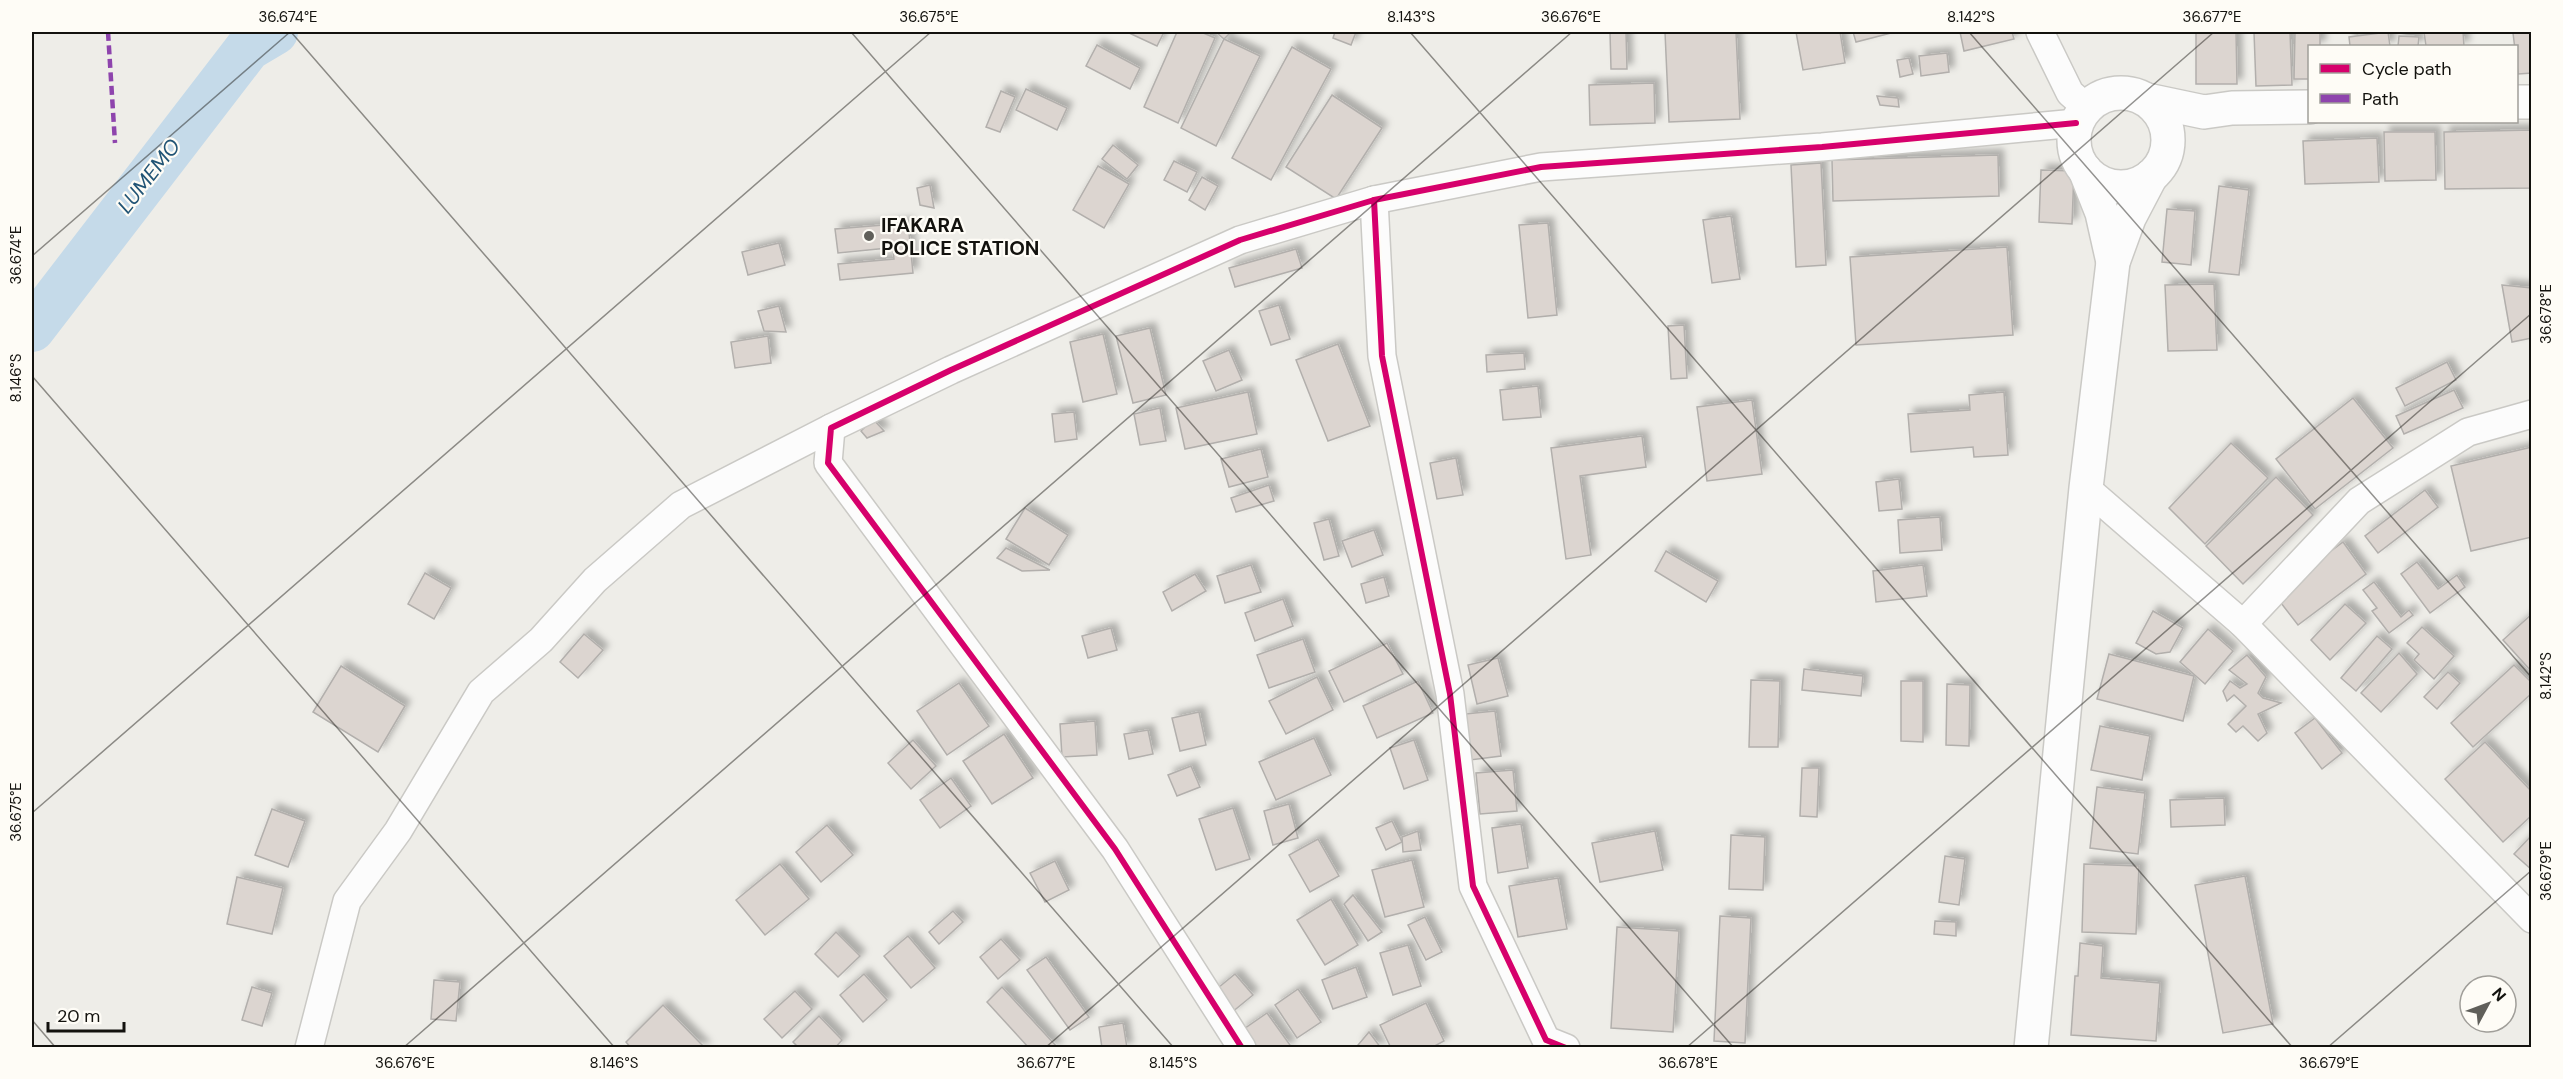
<svg xmlns="http://www.w3.org/2000/svg" width="2563" height="1079" viewBox="0 0 2563 1079" font-family="'DM Sans',sans-serif">
  <defs>
    <filter id="shadow"><feDropShadow dx="5.5" dy="-5.5" stdDeviation="3" flood-color="#0004"/></filter>
  </defs>
  <rect width="100%" height="100%" fill="#eeede8"/>
  <g fill="none" stroke-linecap="round" stroke-linejoin="round">
    <!-- river -->
    <polyline stroke="#c5dae9" stroke-width="46" points="32,329 248,48 275,32"/>
  </g>
  <!-- building -->
  <g fill="#dcd5d0" stroke="#b2afac" stroke-width="1.5" filter="url(#shadow)">
    <polygon points="1127,32 1164,32 1157,46"/>
    <polygon points="1177,32 1201,32 1215,38 1178,123 1144,107"/>
    <polygon points="1216,32 1231,32 1224,39"/>
    <polygon points="1335,32 1356,32 1351,45 1333,38"/>
    <polygon points="1610,32 1626,32 1627,69 1611,69"/>
    <polygon points="1665,32 1736,32 1740,119 1669,122"/>
    <polygon points="1796,32 1840,32 1845,63 1803,70"/>
    <polygon points="1853,32 1895,32 1856,42"/>
    <polygon points="1960,32 2012,32 2014,39 1964,51"/>
    <polygon points="2196,32 2236,32 2237,84 2196,84"/>
    <polygon points="2254,32 2290,32 2292,85 2256,86"/>
    <polygon points="2295,32 2320,32 2320,46 2310,46 2310,79 2294,79"/>
    <polygon points="2388,32 2390,46 2350,46 2349,37"/>
    <polygon points="2424,32 2463,32 2464,46 2426,46"/>
    <polygon points="2532,32 2532,73 2518,74 2513,33"/>
    <polygon points="2399,36 2419,37 2418,46 2398,46"/>
    <polygon points="1224,39 1260,56 1216,146 1181,128"/>
    <polygon points="1097,45 1140,68 1130,89 1086,66"/>
    <polygon points="1292,47 1331,69 1271,180 1232,158"/>
    <polygon points="1947,53 1949,72 1921,76 1919,56"/>
    <polygon points="1909,58 1913,74 1900,77 1897,60"/>
    <polygon points="1654,83 1655,123 1590,125 1589,85"/>
    <polygon points="1026,89 1067,108 1057,130 1016,110"/>
    <polygon points="1001,91 1015,97 1000,132 986,127"/>
    <polygon points="1332,95 1382,128 1336,199 1286,167"/>
    <polygon points="1877,96 1898,98 1899,107 1880,105"/>
    <polygon points="2532,130 2532,188 2445,189 2444,132"/>
    <polygon points="2384,132 2435,132 2436,180 2385,181"/>
    <polygon points="2377,138 2379,182 2305,184 2303,141"/>
    <polygon points="1113,145 1138,165 1127,179 1102,159"/>
    <polygon points="1998,155 1999,196 1833,201 1832,160"/>
    <polygon points="1174,161 1197,172 1187,192 1164,180"/>
    <polygon points="1821,163 1826,265 1796,267 1791,165"/>
    <polygon points="1098,166 1129,184 1104,228 1073,210"/>
    <polygon points="2041,170 2074,171 2072,224 2039,222"/>
    <polygon points="1202,177 1218,186 1205,210 1189,200"/>
    <polygon points="930,185 934,208 920,205 917,188"/>
    <polygon points="2219,186 2249,190 2239,275 2209,272"/>
    <polygon points="2167,209 2195,211 2191,265 2162,262"/>
    <polygon points="1731,216 1740,279 1712,283 1703,220"/>
    <polygon points="908,223 913,273 840,280 838,264 894,259 892,242 887,240 888,248 838,253 835,229"/>
    <polygon points="1548,223 1557,315 1528,318 1519,225"/>
    <polygon points="779,243 785,265 748,275 742,252"/>
    <polygon points="2007,247 2013,335 1856,345 1850,257"/>
    <polygon points="1296,249 1302,268 1235,287 1229,268"/>
    <polygon points="2214,284 2217,350 2168,351 2165,285"/>
    <polygon points="2502,285 2532,288 2532,338 2512,342"/>
    <polygon points="1279,305 1290,339 1271,345 1259,311"/>
    <polygon points="779,306 786,332 764,331 758,311"/>
    <polygon points="1684,325 1687,378 1671,379 1668,326"/>
    <polygon points="1150,328 1166,395 1133,403 1116,336"/>
    <polygon points="1103,334 1117,394 1083,402 1070,342"/>
    <polygon points="768,336 771,363 735,368 731,342"/>
    <polygon points="1338,344 1370,426 1328,441 1296,360"/>
    <polygon points="1229,350 1242,380 1216,391 1203,361"/>
    <polygon points="1524,353 1525,369 1487,372 1486,355"/>
    <polygon points="2447,362 2456,380 2405,406 2396,388"/>
    <polygon points="1538,386 1541,417 1503,420 1500,390"/>
    <polygon points="2454,390 2463,408 2404,434 2396,416"/>
    <polygon points="1248,392 1257,434 1185,449 1176,408"/>
    <polygon points="2004,392 2008,455 1974,457 1973,447 1911,452 1908,414 1970,410 1969,395"/>
    <polygon points="2353,398 2393,448 2315,509 2276,459"/>
    <polygon points="1752,400 1762,474 1707,481 1697,407"/>
    <polygon points="1160,408 1166,441 1140,445 1134,414"/>
    <polygon points="1074,412 1077,439 1055,442 1052,414"/>
    <polygon points="873,419 884,431 867,438 861,431"/>
    <polygon points="1642,436 1646,467 1580,476 1591,555 1566,559 1551,448"/>
    <polygon points="2231,443 2268,478 2205,544 2169,508"/>
    <polygon points="2532,447 2532,537 2471,551 2451,466"/>
    <polygon points="1261,449 1268,477 1229,487 1221,459"/>
    <polygon points="1456,458 1463,495 1437,499 1430,463"/>
    <polygon points="2276,477 2313,515 2243,584 2206,546"/>
    <polygon points="1899,479 1902,509 1879,511 1876,482"/>
    <polygon points="1269,485 1274,501 1236,512 1231,498"/>
    <polygon points="2425,490 2438,507 2378,553 2365,536"/>
    <polygon points="1025,508 1068,535 1049,565 1006,539"/>
    <polygon points="1940,517 1942,550 1900,553 1898,520"/>
    <polygon points="1329,519 1339,556 1324,560 1314,523"/>
    <polygon points="1374,530 1383,555 1352,567 1342,541"/>
    <polygon points="2343,542 2366,574 2298,625 2274,594"/>
    <polygon points="1006,548 1050,570 1022,571 997,558"/>
    <polygon points="1666,551 1718,581 1706,602 1655,571"/>
    <polygon points="2417,562 2438,589 2457,575 2465,587 2430,613 2401,574"/>
    <polygon points="1251,565 1261,592 1225,603 1217,576"/>
    <polygon points="1923,565 1927,596 1876,602 1873,571"/>
    <polygon points="425,573 451,588 434,619 408,604"/>
    <polygon points="1195,574 1206,591 1172,611 1163,592"/>
    <polygon points="1384,577 1389,596 1366,603 1361,584"/>
    <polygon points="2374,582 2401,617 2409,610 2413,615 2389,633 2372,611 2377,608 2363,590"/>
    <polygon points="1283,599 1293,626 1255,641 1245,613"/>
    <polygon points="2345,604 2366,623 2330,660 2311,640"/>
    <polygon points="2153,611 2183,628 2170,652 2156,654 2136,643"/>
    <polygon points="2532,614 2532,672 2503,640"/>
    <polygon points="2422,627 2454,656 2434,679 2414,660 2419,654 2407,643"/>
    <polygon points="1111,628 1117,650 1088,658 1082,636"/>
    <polygon points="2208,629 2233,651 2205,684 2180,662"/>
    <polygon points="584,634 603,650 578,678 560,662"/>
    <polygon points="2377,636 2392,649 2356,691 2341,678"/>
    <polygon points="1303,639 1315,672 1269,688 1257,655"/>
    <polygon points="1387,643 1403,674 1344,702 1329,671"/>
    <polygon points="2399,653 2417,674 2381,712 2361,693"/>
    <polygon points="2109,654 2194,676 2183,721 2097,699"/>
    <polygon points="2247,655 2266,677 2258,693 2263,698 2281,703 2258,714 2267,733 2258,741 2243,726 2236,732 2228,724 2246,706 2234,695 2227,701 2223,691 2230,681 2240,688 2247,684 2229,670"/>
    <polygon points="1498,658 1508,696 1477,704 1468,665"/>
    <polygon points="2514,665 2532,683 2532,693 2473,747 2451,723"/>
    <polygon points="341,666 405,706 378,752 313,712"/>
    <polygon points="1804,669 1863,676 1861,696 1802,690"/>
    <polygon points="2448,672 2460,683 2437,709 2424,697"/>
    <polygon points="1317,677 1333,710 1286,734 1269,701"/>
    <polygon points="1751,680 1780,681 1778,747 1749,747"/>
    <polygon points="1418,681 1433,713 1377,738 1363,706"/>
    <polygon points="1901,681 1923,681 1923,742 1901,741"/>
    <polygon points="959,683 989,726 947,755 917,711"/>
    <polygon points="1947,684 1970,685 1969,746 1946,745"/>
    <polygon points="1495,711 1501,756 1470,760 1465,714"/>
    <polygon points="1199,712 1206,745 1180,751 1172,718"/>
    <polygon points="2315,718 2342,753 2322,769 2295,733"/>
    <polygon points="1095,721 1097,755 1062,757 1060,724"/>
    <polygon points="2100,726 2150,736 2142,780 2091,770"/>
    <polygon points="1148,730 1153,754 1129,759 1124,734"/>
    <polygon points="1004,734 1033,778 992,804 963,761"/>
    <polygon points="1314,738 1331,775 1276,800 1259,762"/>
    <polygon points="913,740 936,766 911,789 888,763"/>
    <polygon points="1414,740 1428,780 1404,789 1390,748"/>
    <polygon points="2485,742 2532,792 2532,815 2503,842 2445,779"/>
    <polygon points="1191,766 1200,787 1177,796 1168,775"/>
    <polygon points="1802,768 1819,768 1817,817 1800,816"/>
    <polygon points="1513,770 1517,811 1480,814 1476,773"/>
    <polygon points="951,778 971,806 940,828 920,800"/>
    <polygon points="2097,787 2145,793 2138,854 2090,848"/>
    <polygon points="2224,798 2225,825 2171,827 2170,800"/>
    <polygon points="1289,804 1298,838 1273,845 1264,811"/>
    <polygon points="1233,808 1250,859 1216,870 1199,819"/>
    <polygon points="272,809 305,821 288,867 255,855"/>
    <polygon points="1392,821 1402,842 1386,850 1376,828"/>
    <polygon points="1521,824 1528,868 1498,873 1492,828"/>
    <polygon points="827,825 853,855 821,882 796,852"/>
    <polygon points="1418,831 1421,850 1403,852 1402,837"/>
    <polygon points="1655,831 1663,870 1600,882 1592,843"/>
    <polygon points="1731,835 1765,837 1763,890 1729,889"/>
    <polygon points="2532,835 2532,870 2514,854"/>
    <polygon points="1318,839 1339,876 1310,892 1289,855"/>
    <polygon points="1945,856 1965,859 1959,905 1939,902"/>
    <polygon points="1412,860 1424,907 1385,917 1372,870"/>
    <polygon points="1055,861 1069,890 1045,902 1030,873"/>
    <polygon points="780,864 809,899 765,935 736,900"/>
    <polygon points="2084,864 2139,866 2136,934 2082,932"/>
    <polygon points="2245,876 2273,1024 2223,1033 2195,885"/>
    <polygon points="237,877 283,888 272,934 227,924"/>
    <polygon points="1558,878 1567,929 1518,937 1509,886"/>
    <polygon points="1353,895 1382,932 1368,941 1344,904"/>
    <polygon points="1331,899 1358,945 1325,965 1297,920"/>
    <polygon points="953,911 963,922 939,944 929,932"/>
    <polygon points="1720,916 1751,918 1745,1043 1714,1041"/>
    <polygon points="1425,917 1442,952 1426,960 1408,925"/>
    <polygon points="1935,921 1956,922 1956,936 1934,934"/>
    <polygon points="1617,927 1679,931 1673,1032 1611,1028"/>
    <polygon points="836,932 860,956 838,977 815,954"/>
    <polygon points="908,936 935,968 911,988 884,956"/>
    <polygon points="1001,939 1020,960 998,979 980,957"/>
    <polygon points="2080,943 2103,946 2101,978 2160,983 2156,1041 2071,1035 2075,976 2078,976"/>
    <polygon points="1408,945 1421,986 1393,995 1380,953"/>
    <polygon points="1046,957 1089,1017 1070,1030 1027,970"/>
    <polygon points="1356,967 1367,997 1333,1009 1322,980"/>
    <polygon points="864,974 887,1000 863,1022 840,995"/>
    <polygon points="1235,974 1253,995 1231,1013 1213,992"/>
    <polygon points="434,980 460,982 456,1021 431,1019"/>
    <polygon points="252,987 272,993 262,1026 242,1020"/>
    <polygon points="1002,987 1057,1047 1056,1048 1029,1048 987,1002"/>
    <polygon points="1298,989 1321,1022 1297,1038 1275,1005"/>
    <polygon points="795,991 812,1009 782,1038 764,1019"/>
    <polygon points="1426,1003 1444,1041 1431,1048 1391,1048 1380,1025"/>
    <polygon points="663,1005 705,1048 631,1048 626,1042"/>
    <polygon points="1267,1013 1290,1045 1286,1048 1252,1048 1241,1031"/>
    <polygon points="819,1016 842,1040 835,1048 799,1048 793,1042"/>
    <polygon points="1123,1023 1127,1048 1102,1048 1099,1027"/>
    <polygon points="1369,1032 1381,1048 1360,1048 1358,1045"/>
  </g>
  <g fill="none" stroke-linecap="round" stroke-linejoin="round">
    <defs>
      <g id="street">
        <polyline points="2040,32 2070,93 2086,107"/>
        <polyline points="1374,200 1382,356 1450,694 1473,886 1546,1040 1566,1048"/>
        <polyline points="2086,488 2243,624 2532,919"/>
        <polyline points="2243,624 2359,501 2468,432 2532,414"/>
        <polyline points="309,1048 347,901 398,831 481,692 541,640 595,580 681,505 831,428"/>
        <polyline points="1242,1048 1115,849 828,463 831,428 951,370 1240,240 1374,200 1541,167 1822,147 2076,123"/>
      </g>
      <g id="secondary">
        <circle cx="2121" cy="140" r="47"/>
        <polyline points="2147,100 2204,112 2232,108 2310,107"/>
        <polyline points="2516,102 2532,102"/>
        <polyline points="2085,170 2102,213 2113,262"/>
        <polyline points="2031,1048 2086,488 2113,262 2129,218 2151,176"/>
      </g>
    </defs>
    <!-- street casing -->
    <use href="#street" stroke="#cac9c5" stroke-width="30"/>
    <!-- secondary casing -->
    <use href="#secondary" stroke="#cac9c5" stroke-width="36"/>
    <!-- street -->
    <use href="#street" stroke="#fcfcfc" stroke-width="27"/>
    <!-- secondary -->
    <use href="#secondary" stroke="#fcfcfc" stroke-width="33"/>
    <!-- quiet -->
    <polyline stroke="#8e44ad" stroke-width="4.5" stroke-dasharray="9 4.5" stroke-linecap="butt" points="108,32 115,143"/>
    <defs>
      <g id="cycleway">
        <polyline points="1374,200 1382,356 1450,694 1473,886 1546,1040 1566,1048"/>
        <polyline points="1242,1048 1115,849 828,463 831,428 951,370 1240,240 1374,200 1541,167 1822,147 2076,123"/>
      </g>
    </defs>
    <!-- cycleway casing -->
    <use href="#cycleway" stroke="#fefcf6" stroke-width="10"/>
    <!-- cycleway -->
    <use href="#cycleway" stroke="#d6006c" stroke-width="6"/>
  </g>
  <!-- ticks -->
  <path fill="none" stroke="#13120e" stroke-width="1.5" stroke-opacity="0.45" d="M291,32L1174,1048M851,32L1734,1048M1410,32L2293,1048M1969,32L2532,678M2529,32L2532,34M32,256L290,32M32,376L615,1048M32,813L931,32M32,1020L56,1048M403,1048L1572,32M1045,1048L2214,32M1686,1048L2532,313M2327,1048L2532,870"/>
  <!-- markers -->
  <circle fill="#605f5a" stroke="#fefcf6" stroke-width="2" cx="869" cy="236" r="6"/>
  <g text-anchor="middle" stroke-width="4.5" stroke-linejoin="round" paint-order="stroke">
    <!-- poi labels -->
    <g font-size="20" font-weight="bold" fill="#13120e" stroke="#fefcf6" text-anchor="start">
      <text x="881" y="232">IFAKARA<tspan x="881" dy="23">POLICE STATION</tspan></text>
    </g>
    <!-- water labels -->
    <g font-size="21" font-style="italic" fill="#215475" stroke="#fefcf6">
      <text transform="translate(149 176) rotate(-52)" y="7">LUMEMO</text>
    </g>
  </g>
  <!-- border -->
  <rect width="2563" height="1079" fill="none" stroke="#fefcf6" stroke-width="66"/>
  <!-- legend -->
  <rect x="2308" y="45" width="210" height="78" fill="#fefcf6" stroke="#a09e99" stroke-width="1.5"/>
  <rect x="2320" y="64" width="30" height="9" fill="#d6006c" stroke="#a09e99" stroke-width="1.5"/>
  <text x="2362" y="75" font-size="18" fill="#13120e">Cycle path</text>
  <rect x="2320" y="94" width="30" height="9" fill="#8e44ad" stroke="#a09e99" stroke-width="1.5"/>
  <text x="2362" y="105" font-size="18" fill="#13120e">Path</text>
  <!-- north arrow -->
  <g transform="translate(2488 1004) rotate(49)"><circle r="28" fill="#fefcf6" stroke="#a09e99" stroke-width="1.5"/>
  <path d="M0-4.5L10 22L0 15L-10 22Z" fill="#605f5a"/>
  <text y="-9" font-size="16" font-weight="bold" text-anchor="middle" fill="#13120e">N</text>
  </g>
  <!-- scale -->
  <path d="M48 1022v9h76v-9" fill="none" stroke="#13120e" stroke-width="3"/>
  <text x="57" y="1022" font-size="18" fill="#13120e" stroke="#fefcf6" stroke-width="4.5" paint-order="stroke">20 m</text>
  <rect x="33" y="33" width="2497" height="1013" fill="none" stroke="#13120e" stroke-width="2"/>
  <g font-size="15" text-anchor="middle" fill="#13120e">
    <text x="288" y="22">36.674°E</text>
    <text x="929" y="22">36.675°E</text>
    <text x="1411" y="22">8.143°S</text>
    <text x="1571" y="22">36.676°E</text>
    <text x="1971" y="22">8.142°S</text>
    <text x="2212" y="22">36.677°E</text>
    <text transform="translate(16 255) rotate(-90)" y="5">36.674°E</text>
    <text transform="translate(2546 314) rotate(-90)" y="5">36.678°E</text>
    <text transform="translate(16 378) rotate(-90)" y="5">8.146°S</text>
    <text transform="translate(2546 676) rotate(-90)" y="5">8.142°S</text>
    <text transform="translate(16 812) rotate(-90)" y="5">36.675°E</text>
    <text transform="translate(2546 871) rotate(-90)" y="5">36.679°E</text>
    <text x="405" y="1068">36.676°E</text>
    <text x="614" y="1068">8.146°S</text>
    <text x="1046" y="1068">36.677°E</text>
    <text x="1173" y="1068">8.145°S</text>
    <text x="1688" y="1068">36.678°E</text>
    <text x="2329" y="1068">36.679°E</text>
  </g>
</svg>
